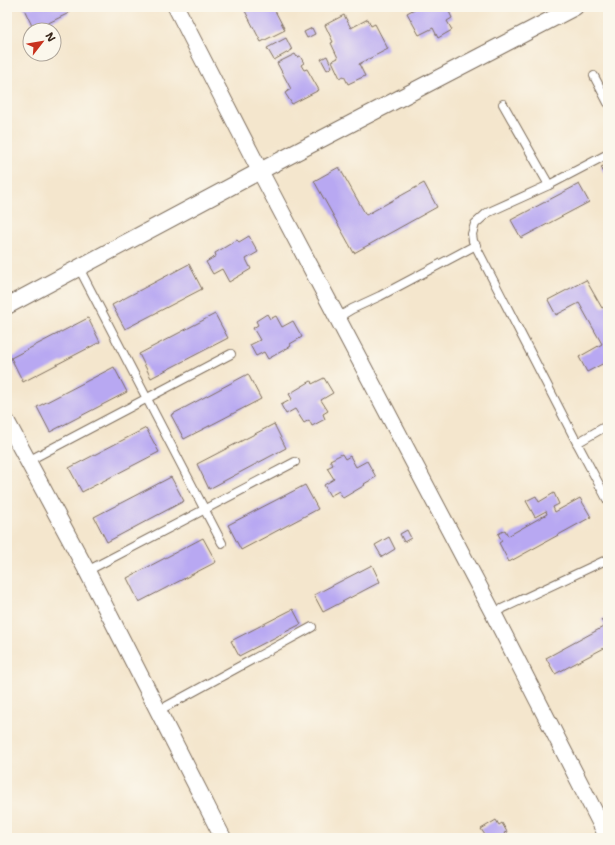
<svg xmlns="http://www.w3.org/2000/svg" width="615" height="845" viewBox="0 0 615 845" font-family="'Shantell Sans',sans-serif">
  <rect width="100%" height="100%" fill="#fbf7ec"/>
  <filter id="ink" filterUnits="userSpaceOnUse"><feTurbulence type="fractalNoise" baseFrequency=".025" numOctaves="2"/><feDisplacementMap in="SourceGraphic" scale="8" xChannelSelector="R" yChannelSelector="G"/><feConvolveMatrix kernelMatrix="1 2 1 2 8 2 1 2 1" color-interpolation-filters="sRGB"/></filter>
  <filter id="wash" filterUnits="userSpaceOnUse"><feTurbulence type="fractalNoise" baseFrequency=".012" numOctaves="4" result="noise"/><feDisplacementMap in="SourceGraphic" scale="16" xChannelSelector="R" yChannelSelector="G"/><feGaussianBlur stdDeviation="0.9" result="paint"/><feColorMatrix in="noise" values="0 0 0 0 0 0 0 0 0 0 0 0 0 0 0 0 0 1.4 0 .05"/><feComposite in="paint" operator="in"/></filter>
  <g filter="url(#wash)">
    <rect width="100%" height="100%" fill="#f4e6cd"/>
    <g id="blocks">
      <!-- building -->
      <g fill="#b8a8f2">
        <polygon points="23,7 66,7 69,13 34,30"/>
        <polygon points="243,7 273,7 285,30 261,42"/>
        <polygon points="418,7 447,7 452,18 447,21 452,30 438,38 433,28 419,35 407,13"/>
        <polygon points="344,15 351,28 368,19 371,26 375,24 388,49 359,64 365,76 348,84 344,76 340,78 332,61 338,58 331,43 333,42 325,25"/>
        <polygon points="312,28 315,34 307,38 304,32"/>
        <polygon points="286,38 292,50 274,60 267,48"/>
        <polygon points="295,54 297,57 300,56 304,63 301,65 304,70 307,69 319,90 292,104 285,93 291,89 277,63"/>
        <polygon points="327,56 332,67 327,70 321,59"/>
        <polygon points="608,164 608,181 601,167"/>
        <polygon points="339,167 366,215 424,183 437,207 354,253 314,181"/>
        <polygon points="579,184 589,202 521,238 511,220"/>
        <polygon points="249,236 258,252 246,259 251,269 229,282 222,269 213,274 206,262 216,256 215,253 237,240 239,242"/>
        <polygon points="189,264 202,289 125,329 112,305"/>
        <polygon points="586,280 602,308 608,305 608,361 587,372 579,357 602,344 579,303 556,315 548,300"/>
        <polygon points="215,314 228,338 151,378 139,354"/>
        <polygon points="267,314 270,319 276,316 282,327 293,321 302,337 290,344 291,346 268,359 264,352 256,356 250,345 260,340 253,328 258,325 256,321"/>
        <polygon points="88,318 100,342 23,382 11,358"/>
        <polygon points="114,367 127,392 50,432 37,407"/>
        <polygon points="248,374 261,399 184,439 171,415"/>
        <polygon points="324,378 333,393 321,400 328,411 323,414 325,419 312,426 309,420 304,423 295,409 286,414 281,405 292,399 289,394 311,381 312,384"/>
        <polygon points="274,424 286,448 209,489 197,464"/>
        <polygon points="146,428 159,452 82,492 69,468"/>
        <polygon points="342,454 345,459 350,456 356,467 367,461 376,477 364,484 365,485 343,498 339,491 330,496 324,485 334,479 327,468 333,465 330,460"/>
        <polygon points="171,477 184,501 107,542 94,517"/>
        <polygon points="305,485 318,509 241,550 228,525"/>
        <polygon points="554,493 559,504 553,507 555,512 580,498 591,517 509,562 499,543 502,541 498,534 505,530 508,536 547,514 546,511 535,517 526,501 536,496 539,502"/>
        <polygon points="407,530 411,538 404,542 400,534"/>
        <polygon points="389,537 395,549 382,557 375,545"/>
        <polygon points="203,538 216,562 139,602 127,578"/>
        <polygon points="372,565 380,582 323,612 314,595"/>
        <polygon points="293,609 301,624 239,656 231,641"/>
        <polygon points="608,616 608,646 555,674 546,658 605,626 601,620"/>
        <polygon points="496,820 499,825 502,823 507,832 504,833 507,838 487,838 481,829"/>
      </g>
    </g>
  </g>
  <g filter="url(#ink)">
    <use href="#blocks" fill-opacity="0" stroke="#7c6c5b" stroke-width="1"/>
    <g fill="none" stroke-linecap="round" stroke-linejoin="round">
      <defs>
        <g id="service">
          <polyline points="594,76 608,103"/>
          <polyline points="503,104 549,185"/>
          <polyline points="608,154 549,185 487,213 475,224 472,234 473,241 577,443 608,501"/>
          <polyline points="79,268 222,543"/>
          <polyline points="337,318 352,309 380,296 476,245"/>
          <polyline points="577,443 608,425"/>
          <polyline points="28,461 231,354"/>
          <polyline points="87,571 295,462"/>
          <polyline points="493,613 608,559"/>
          <polyline points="158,711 312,627"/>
        </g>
        <g id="minor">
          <polyline points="176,7 260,171 493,613 608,838"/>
          <polyline points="7,306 260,171 575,7"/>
          <polyline points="7,422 87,571 223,838"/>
        </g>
      </defs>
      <!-- service casing -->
      <use href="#service" stroke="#7c6c5b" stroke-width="10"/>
      <!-- minor casing -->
      <use href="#minor" stroke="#7c6c5b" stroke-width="18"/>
      <!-- service -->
      <use href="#service" stroke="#fff" stroke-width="8"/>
      <!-- minor -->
      <use href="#minor" stroke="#fff" stroke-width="16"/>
    </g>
  </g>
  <!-- margin -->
  <rect width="615" height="845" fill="none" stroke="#fbf7ec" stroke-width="24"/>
  <!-- north arrow -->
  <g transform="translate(42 42) rotate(59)"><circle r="19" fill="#fbf7ec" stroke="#aea59a"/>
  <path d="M0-3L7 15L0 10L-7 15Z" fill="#c8321e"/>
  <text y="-6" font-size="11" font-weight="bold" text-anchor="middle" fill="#3b2a1e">N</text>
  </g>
</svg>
